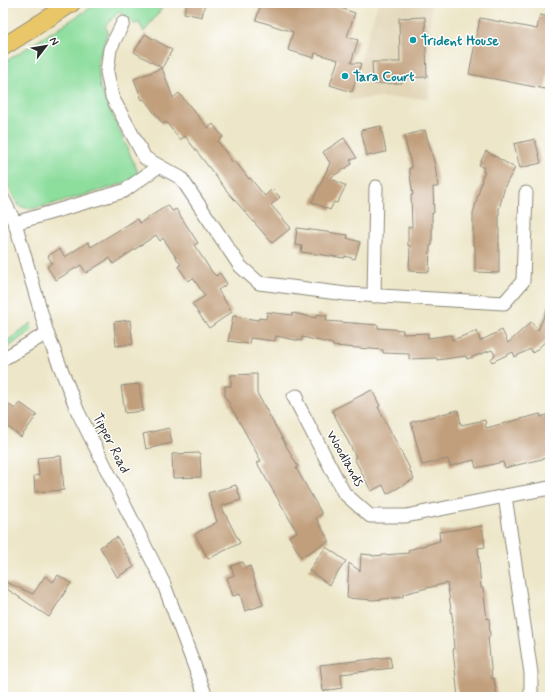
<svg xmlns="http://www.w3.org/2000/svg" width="553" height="700" viewBox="0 0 553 700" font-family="Mynerve,sans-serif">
  <rect width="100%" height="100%" fill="#fff"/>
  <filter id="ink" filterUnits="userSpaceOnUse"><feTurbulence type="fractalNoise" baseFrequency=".025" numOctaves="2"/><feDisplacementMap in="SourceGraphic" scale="8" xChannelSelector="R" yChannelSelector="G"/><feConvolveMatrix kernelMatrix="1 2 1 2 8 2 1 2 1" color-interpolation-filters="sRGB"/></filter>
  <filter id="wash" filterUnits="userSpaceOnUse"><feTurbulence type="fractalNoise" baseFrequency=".012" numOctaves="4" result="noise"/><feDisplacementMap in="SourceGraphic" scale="16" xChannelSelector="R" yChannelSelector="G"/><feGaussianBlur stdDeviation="0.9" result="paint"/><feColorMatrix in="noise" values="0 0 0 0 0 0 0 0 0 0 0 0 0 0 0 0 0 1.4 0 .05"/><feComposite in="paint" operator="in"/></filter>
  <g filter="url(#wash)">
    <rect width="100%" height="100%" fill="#ede6c8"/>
    <!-- built -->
    <polygon fill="#e2d6b7" points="378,3 431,3 429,98 373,98 348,100"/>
    <!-- green -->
    <g fill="#8ddd9d" stroke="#5c8464">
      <polygon points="98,3 166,3 144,32 139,23 134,24 119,12 105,26 108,31 98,62 100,88 125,143 137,170 137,176 128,181 113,187 46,206 30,209 19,206 3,178 3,63"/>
      <polygon points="31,323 32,330 3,351 3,344"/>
    </g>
    <g id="blocks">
      <!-- building -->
      <g fill="#c19f7c">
        <polygon points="187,3 205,3 202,17 184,13"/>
        <polygon points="261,3 325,3 355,13 347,37 358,40 351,63 361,63 352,92 330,85 338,60 315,53 314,58 288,50 293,32 256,20"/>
        <polygon points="540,15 550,17 550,65 545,89 469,74 480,18 537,29"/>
        <polygon points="425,17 427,77 402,78 402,83 373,84 372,62 400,62 399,18"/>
        <polygon points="145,34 172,50 162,68 134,52"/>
        <polygon points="162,68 173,98 179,93 208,128 213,124 223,137 218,141 233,163 235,161 249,179 250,178 265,196 272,189 280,197 271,205 291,228 272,243 227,191 185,136 180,140 166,122 163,124 144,99 142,100 134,79"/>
        <polygon points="381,126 386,152 367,156 361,130"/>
        <polygon points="425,130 435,165 438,187 433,187 434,213 432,213 432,245 430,246 429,272 409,271 410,246 408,246 408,227 412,227 411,195 413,195 409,168 412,168 404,136"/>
        <polygon points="344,138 357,158 350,160 352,164 330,178 346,186 337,203 334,202 330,210 312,202 330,163 323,152"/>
        <polygon points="535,139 541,163 520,168 514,144"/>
        <polygon points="486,151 515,168 505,186 499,209 499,273 475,272 475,245 473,245 473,214 482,180 481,179 485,172 482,171 484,168 479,165"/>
        <polygon points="168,205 172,211 176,209 198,243 194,245 212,272 216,276 220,273 227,284 218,290 232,312 209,328 192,304 205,296 193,278 188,281 178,266 181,265 163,238 160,241 156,235 113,264 110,258 86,273 81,265 56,280 47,267 52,263 48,256 59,249 65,257 88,242 91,247 137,219 140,223"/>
        <polygon points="297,228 348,235 347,238 360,242 355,259 345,256 345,258 301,252 302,246 295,245"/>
        <polygon points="550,303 550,337 533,353 530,349 515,357 513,352 492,362 491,359 495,355 492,350 467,359 466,356 437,360 437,358 409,359 409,354 383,353 383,350 333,346 333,344 302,337 301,341 276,336 275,341 250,338 249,344 228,341 233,316 258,320 259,318 266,319 267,312 292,315 293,313 316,318 317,314 327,316 326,321 378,325 378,328 403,330 403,334 428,333 428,338 451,335 452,340 477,331 480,341 502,330 508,343 531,322 538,330"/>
        <polygon points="130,320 133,344 116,346 114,322"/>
        <polygon points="257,374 257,393 298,467 296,468 322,514 316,518 329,541 301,557 289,536 297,532 257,463 261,461 225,396 225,386 231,386 231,375"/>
        <polygon points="139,384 143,411 125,413 121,386"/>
        <polygon points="372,390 380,406 378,407 410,469 409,469 414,479 387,494 383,485 371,491 354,458 356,457 332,410"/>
        <polygon points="3,400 15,409 20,403 37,415 21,437 3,423"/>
        <polygon points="458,410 461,425 485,420 486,428 540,414 541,417 550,414 550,457 505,468 503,462 476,468 474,460 450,466 448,459 422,465 411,422"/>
        <polygon points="169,428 172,443 146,449 143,434"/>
        <polygon points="200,453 201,477 173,478 172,454"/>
        <polygon points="61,456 64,490 35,492 34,476 39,475 37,458"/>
        <polygon points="236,485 241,500 221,506 240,543 208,559 195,534 217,522 208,493"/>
        <polygon points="482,526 485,547 478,548 481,588 483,588 487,619 489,618 490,637 488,637 492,679 494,678 497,697 458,697 453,650 454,650 452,622 453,622 447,583 403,594 403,597 373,600 347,598 349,563 360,571 361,554 372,555 372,556 409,553 408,550 440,541 439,532"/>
        <polygon points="117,537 134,567 117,577 100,547"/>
        <polygon points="326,547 346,561 329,585 309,570"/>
        <polygon points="243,562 245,568 250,566 263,605 245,611 240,594 233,596 227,578 234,575 231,566"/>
        <polygon points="58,575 71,583 49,617 4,587 6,582 33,594 45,576 53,582"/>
        <polygon points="390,657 392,668 341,674 342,688 323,691 320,665"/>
      </g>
    </g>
  </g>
  <g filter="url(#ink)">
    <use href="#blocks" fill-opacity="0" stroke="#8c887a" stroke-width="1"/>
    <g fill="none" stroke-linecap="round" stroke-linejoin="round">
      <defs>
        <g id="minor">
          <polyline points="123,23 110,49 107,72 112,97 145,158 159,166"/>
          <polyline points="3,199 15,223 47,333 78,412 163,582 206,697"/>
          <polyline points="15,223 124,191 159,166 181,178 240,266 259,283 346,294 504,303 523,281 526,193"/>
          <polyline points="374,296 376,187"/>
          <polyline points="3,359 47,333"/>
          <polyline points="297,396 294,397 344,493 370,516 406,516 505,496 531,673 531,697"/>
          <polyline points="505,496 550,488"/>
        </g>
        <polyline id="major" points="3,47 72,3"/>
      </defs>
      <!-- minor casing -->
      <use href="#minor" stroke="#8c887a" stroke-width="15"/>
      <!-- major casing -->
      <use href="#major" stroke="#8c887a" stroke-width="19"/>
      <!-- minor -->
      <use href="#minor" stroke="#fff" stroke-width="13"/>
      <!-- major -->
      <use href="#major" stroke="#e9c769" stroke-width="17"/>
    </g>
  </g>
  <!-- markers -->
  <g fill="#0f9aa8" stroke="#fff" stroke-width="1.5">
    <circle cx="413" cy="40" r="4"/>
    <circle cx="345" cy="76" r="4"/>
  </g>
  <g text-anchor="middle" stroke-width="3" stroke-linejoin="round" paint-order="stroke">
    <!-- culture labels -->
    <g font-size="14" font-weight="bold" fill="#0d838f" stroke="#fff" text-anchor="start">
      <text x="421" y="45">Trident House</text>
      <text x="353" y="81">Tara Court</text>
    </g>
    <!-- street labels -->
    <g font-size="14" fill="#2b2b2b" stroke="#fff">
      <text transform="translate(112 443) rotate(63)" y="5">Tipper Road</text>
      <text transform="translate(346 458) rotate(60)" y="5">Woodlands</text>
    </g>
  </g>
  <!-- margin -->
  <rect width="553" height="700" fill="none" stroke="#fff" stroke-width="16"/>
  <!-- north arrow -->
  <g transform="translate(46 46) rotate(59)" stroke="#ffffff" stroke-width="3" paint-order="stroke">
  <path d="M0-3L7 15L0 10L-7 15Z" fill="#2b2b2b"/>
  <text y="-6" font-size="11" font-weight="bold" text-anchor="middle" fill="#2b2b2b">N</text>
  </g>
</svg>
